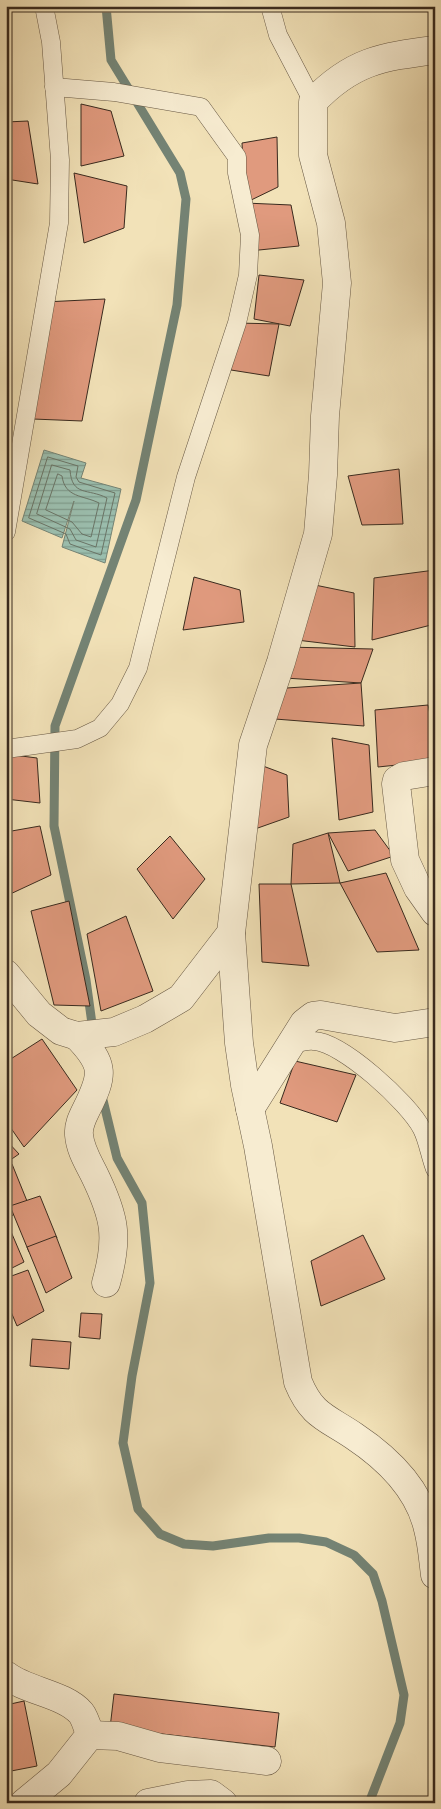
<svg xmlns="http://www.w3.org/2000/svg" width="441" height="1809" viewBox="0 0 441 1809" font-family="'Libre Caslon Text',serif">
  <defs>
    <pattern id="water-rules" width="6" height="5" patternUnits="userSpaceOnUse" patternTransform="scale(1.25)"><rect width="6" height="5" fill="#9bbeae"/><path d="M0 2.5h6" fill="none" stroke="#7f9b8d"/></pattern>
  </defs>
  <rect width="100%" height="100%" fill="#f2e2b8"/>
  <filter id="stains"><feTurbulence type="fractalNoise" baseFrequency=".004" numOctaves="4"/><feColorMatrix values="0 0 0 0 .2 0 0 0 0 .09 0 0 0 0 .02 0 0 0 .5 -.17"/></filter>
  <radialGradient id="worn" r=".72"><stop offset=".6" stop-color="#630" stop-opacity="0"/><stop offset="1" stop-color="#630" stop-opacity=".3"/></radialGradient>
  <!-- water -->
  <polygon fill="url(#water-rules)" stroke="#748374" points="44,450 86,463 81,478 121,489 105,563 62,547 74,501 62,538 22,521"/>
  <g fill="none" stroke-linecap="round" stroke-linejoin="round">
    <!-- shore -->
    <g stroke="#6a7466" stroke-width="1">
      <polygon points="48,457 78,466 76,477 79,482 115,493 101,555 70,544 66,534 29,518"/>
      <path d="M52,465L70,470C72,497 88,488 107,498L96,547L76,540L70,529L37,514Z"/>
      <path d="M58,474L62,476C65,498 83,495 99,503L91,537L82,534L72,522L46,510Z"/>
    </g>
    <!-- stream -->
    <g stroke="#748374" stroke-width="9">
      <polyline points="93,1031 86,980 54,826 55,726 136,500 177,305 186,199 180,173 111,60 106,6"/>
      <polyline points="102,1096 117,1158 142,1203 150,1283 132,1376 123,1443 138,1509 160,1534 184,1544 213,1546 269,1538 299,1538 326,1542 354,1555 373,1574 382,1601 404,1695 400,1723 369,1803"/>
    </g>
  </g>
  <!-- building -->
  <g fill="#e09a7e" stroke="#392a1e">
    <polygon points="81,104 111,111 124,156 81,166"/>
    <polygon points="28,121 38,184 6,179 6,122"/>
    <polygon points="277,137 278,187 245,203 242,143"/>
    <polygon points="74,173 127,186 124,228 84,243"/>
    <polygon points="245,203 291,205 299,246 249,251"/>
    <polygon points="259,275 304,280 290,326 254,319"/>
    <polygon points="105,299 82,421 33,419 44,302"/>
    <polygon points="237,323 279,324 269,376 231,370"/>
    <polygon points="399,469 403,524 362,525 348,476"/>
    <polygon points="435,570 435,624 372,640 374,578"/>
    <polygon points="194,577 240,590 244,622 183,630"/>
    <polygon points="305,583 354,593 355,647 288,639"/>
    <polygon points="285,647 373,649 361,683 285,678"/>
    <polygon points="361,683 364,726 275,719 272,689"/>
    <polygon points="428,705 435,737 435,761 378,767 375,710"/>
    <polygon points="332,738 369,745 373,812 339,820"/>
    <polygon points="6,754 37,758 40,803 6,799"/>
    <polygon points="263,766 287,775 289,817 255,829"/>
    <polygon points="40,826 51,875 6,896 6,832"/>
    <polygon points="375,830 394,856 348,871 328,833"/>
    <polygon points="328,833 340,883 291,884 293,844"/>
    <polygon points="170,836 205,879 173,919 137,869"/>
    <polygon points="386,873 419,950 377,952 340,883"/>
    <polygon points="259,884 291,884 309,966 262,962"/>
    <polygon points="69,901 90,1006 54,1005 31,911"/>
    <polygon points="126,916 153,991 101,1011 87,934"/>
    <polygon points="42,1039 77,1090 24,1147 6,1121 6,1062"/>
    <polygon points="295,1061 356,1075 337,1122 280,1103"/>
    <polygon points="6,1140 19,1154 6,1163"/>
    <polygon points="12,1164 29,1206 6,1219 6,1166"/>
    <polygon points="40,1196 57,1238 29,1252 10,1206"/>
    <polygon points="6,1220 24,1262 6,1271"/>
    <polygon points="363,1235 385,1279 321,1306 311,1261"/>
    <polygon points="56,1236 72,1278 46,1293 27,1247"/>
    <polygon points="28,1270 44,1311 17,1326 6,1300 6,1278"/>
    <polygon points="81,1313 102,1314 100,1339 79,1337"/>
    <polygon points="32,1339 71,1342 69,1369 30,1366"/>
    <polygon points="114,1694 279,1713 275,1747 110,1728"/>
    <polygon points="24,1701 37,1766 6,1772 6,1705"/>
  </g>
  <g fill="none" stroke-linecap="round" stroke-linejoin="round">
    <defs>
      <g id="lane">
        <polyline points="270,6 278,35 313,102"/>
        <polyline points="6,532 59,223 60,160 51,42 44,6"/>
        <polyline points="6,749 77,739 100,728 120,704 138,668 186,477 237,323 248,275 250,235 237,173 237,157 201,107 114,92 54,87"/>
        <path d="M291,1045C298,1043 306,1040 314,1041C342,1042 409,1103 422,1129C428,1141 430,1156 435,1169"/>
      </g>
      <g id="street">
        <polyline points="435,771 404,776 397,780 396,784 405,860 418,888 435,912"/>
        <path d="M231,933L239,1043L245,1085L258,1146L298,1382C312,1416 326,1417 354,1436C387,1458 419,1489 428,1529C432,1544 433,1560 435,1575"/>
        <path d="M6,974L39,1014L61,1031L77,1036L114,1032L145,1019L181,998L231,933L253,745L281,662L318,534L323,475L325,416L337,283L331,223L313,155V102C352,61 381,57 435,50"/>
        <path d="M77,1036C105,1065 104,1074 86,1110C82,1118 78,1126 79,1135C80,1149 88,1162 94,1174C115,1217 119,1237 106,1283"/>
        <polyline points="250,1109 304,1023 313,1016 321,1015 395,1028 435,1022"/>
        <path d="M6,1675C26,1691 65,1694 81,1713C85,1718 88,1729 90,1735L59,1774L24,1803"/>
        <polyline points="90,1735 118,1736 160,1748 267,1761"/>
        <polyline points="148,1803 188,1795 211,1794 223,1803"/>
      </g>
    </defs>
    <!-- lane casing -->
    <use href="#lane" stroke="#675844" stroke-width="19"/>
    <!-- street casing -->
    <use href="#street" stroke="#675844" stroke-width="29"/>
    <!-- lane -->
    <use href="#lane" stroke="#f7ecd1" stroke-width="18"/>
    <!-- street -->
    <use href="#street" stroke="#f7ecd1" stroke-width="28"/>
  </g>
  <!-- margin -->
  <rect width="441" height="1809" fill="none" stroke="#f2e2b8" stroke-width="25"/>
  <rect x="8" y="8" width="426" height="1794" fill="none" stroke="#392a1e" stroke-width="2.5"/>
  <rect x="12" y="12" width="416" height="1784" fill="none" stroke="#392a1e"/>
  <rect width="100%" height="100%" filter="url(#stains)"/>
  <rect width="100%" height="100%" fill="url(#worn)"/>
</svg>
